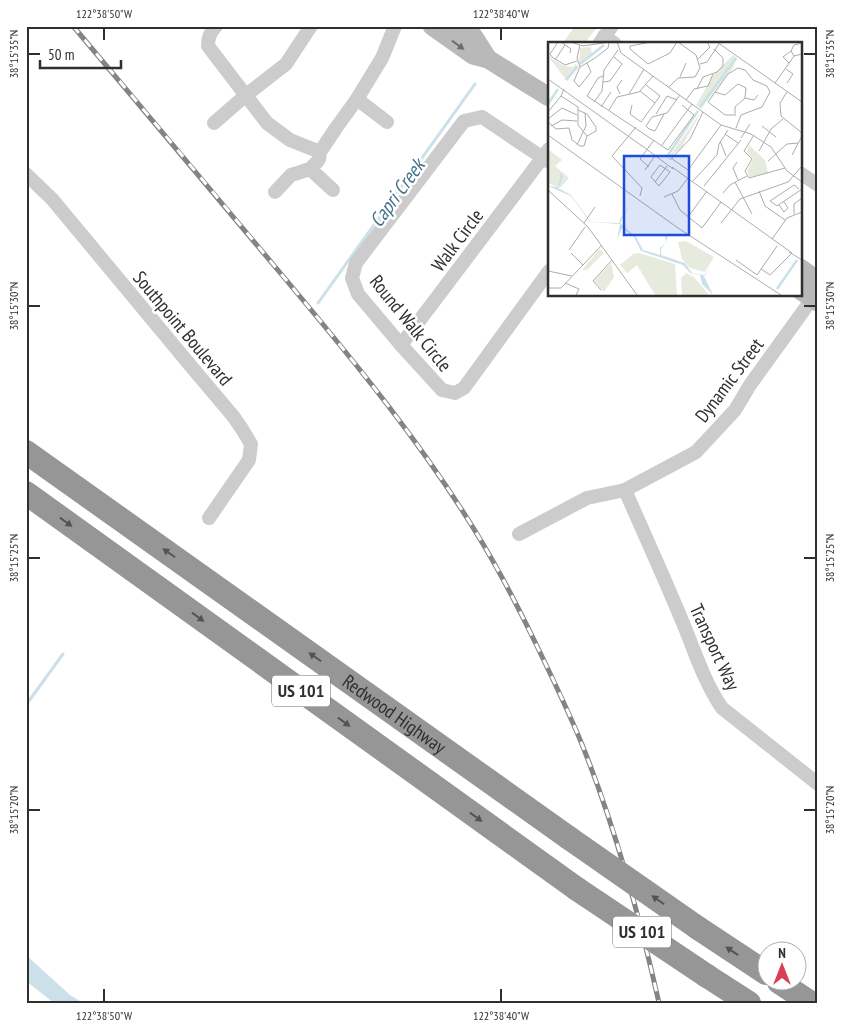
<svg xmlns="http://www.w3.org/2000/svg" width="844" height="1029" viewBox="0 0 844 1029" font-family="'PT Sans Narrow',sans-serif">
  <rect width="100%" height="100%" fill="#fff"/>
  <!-- green -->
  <polygon fill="#e6ebde" points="575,26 598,26 584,44 562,44"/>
  <!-- water -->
  <polygon fill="#cbe0e9" points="26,955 70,995 83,1003 54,1003 26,981"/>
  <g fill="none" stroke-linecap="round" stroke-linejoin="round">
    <!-- stream -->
    <g stroke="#cbe0e9" stroke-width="3">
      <polyline points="318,303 475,84"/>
      <polyline points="26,705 63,654"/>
    </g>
    <!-- minor -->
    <g stroke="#ccc" stroke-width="14">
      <path d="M216,26C210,33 208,37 208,46L267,123L290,140L320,152"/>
      <polyline points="604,36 615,44"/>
      <polyline points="599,44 612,26"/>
      <polyline points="357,99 387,122"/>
      <polyline points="214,123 246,95 286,64 311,26"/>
      <polyline points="549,162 482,117 464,121 356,263 352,278 358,294 401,345 442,390 455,393 464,388 549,271"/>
      <polyline points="310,169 333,190"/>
      <polyline points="800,173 818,185"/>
      <polyline points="26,174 52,199 200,377 233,416 242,429 251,444 249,460 209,518"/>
      <polyline points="275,192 291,175 310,169 317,162 319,159 320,152 336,128 357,99 382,58 395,26"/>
      <polyline points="401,345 549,149"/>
      <path d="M625,490C645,536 666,581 685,628C696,655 705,683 722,708L818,784"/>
      <polyline points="519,534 587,498 625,490 696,452 735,410 750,385 817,292"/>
    </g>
    <!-- secondary -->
    <g stroke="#b9b9b9" stroke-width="19">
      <polyline points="432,26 473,55 488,59 549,97"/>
      <polyline points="459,26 474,37 488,59"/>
      <polyline points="800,268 818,281"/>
      <polyline points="800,290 818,302"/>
    </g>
    <!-- motorway -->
    <g stroke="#969696" stroke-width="24">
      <path id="s1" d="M26,452L569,838"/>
      <polyline points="26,493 577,889"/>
      <polyline points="698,928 766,973"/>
      <polyline points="707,976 749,1003"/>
      <polyline points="779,982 811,1003"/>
    </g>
    <defs>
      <path id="rail" d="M73,26C143,109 213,192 282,275C354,361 426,448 483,544C502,576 519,609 535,642C551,675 567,708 581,742C615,826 639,914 659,1003"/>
    </defs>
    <!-- rail casing -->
    <use href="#rail" stroke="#848484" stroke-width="5"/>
    <!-- rail -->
    <use href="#rail" stroke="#fff" stroke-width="3" stroke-dasharray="9" stroke-linecap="butt"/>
    <!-- motorway-bridge -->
    <g stroke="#969696" stroke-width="24">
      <polyline points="569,838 698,928"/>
      <polyline points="577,889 707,976"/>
    </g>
  </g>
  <!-- one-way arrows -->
  <defs><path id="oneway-solid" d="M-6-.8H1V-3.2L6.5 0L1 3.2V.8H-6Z" transform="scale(1.25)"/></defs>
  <use fill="#6d6d6d" href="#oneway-solid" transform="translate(458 45) rotate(36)"/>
  <g fill="#535353">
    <use href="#oneway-solid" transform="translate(66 522) rotate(36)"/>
    <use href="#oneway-solid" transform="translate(169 553) rotate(-145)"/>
    <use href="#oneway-solid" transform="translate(198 617) rotate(36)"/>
    <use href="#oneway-solid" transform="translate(315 657) rotate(-145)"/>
    <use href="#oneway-solid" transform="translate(344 722) rotate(36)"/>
    <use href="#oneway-solid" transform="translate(476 817) rotate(36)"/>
    <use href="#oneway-solid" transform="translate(658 900) rotate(-145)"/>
    <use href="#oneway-solid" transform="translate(732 951) rotate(-146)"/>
  </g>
  <!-- ticks -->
  <path fill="none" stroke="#2f2f2f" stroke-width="2" d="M104,28V40M501,28V40M28,54H40M804,54H816M28,306H40M804,306H816M28,558H40M804,558H816M28,810H40M804,810H816M104,989V1002M501,989V1002"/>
  <g text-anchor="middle" stroke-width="5" stroke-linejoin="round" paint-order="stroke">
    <!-- shield labels -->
    <g fill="#fff" stroke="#6d6d6d" stroke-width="1">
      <rect x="272" y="675.5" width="58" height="31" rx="4"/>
      <rect x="613" y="916.5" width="58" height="31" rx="4"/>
    </g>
    <g font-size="18" font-weight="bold" fill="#2f2f2f">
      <text x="301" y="697">US 101</text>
      <text x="642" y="938">US 101</text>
    </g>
    <!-- street labels -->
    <g font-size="19" fill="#2f2f2f" stroke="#fff">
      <text transform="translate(457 240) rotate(-53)" y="7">Walk Circle</text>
      <text transform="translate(411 323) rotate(51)" y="7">Round Walk Circle</text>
      <text transform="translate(183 328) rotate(50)" y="7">Southpoint Boulevard</text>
      <text transform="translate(729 380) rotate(-53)" y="7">Dynamic Street</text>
      <text transform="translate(715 647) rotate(65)" y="7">Transport Way</text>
      <text dy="7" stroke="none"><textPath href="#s1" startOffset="452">Redwood Highway</textPath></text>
    </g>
    <!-- water labels -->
    <g font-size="20" font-style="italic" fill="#43748b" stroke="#fff">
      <text transform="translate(397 193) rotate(-54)" y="7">Capri Creek</text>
    </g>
  </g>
  <!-- overview -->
  <g transform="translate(548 42)">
    <rect width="254" height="254" fill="#fff"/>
    <path d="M43,5L44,12L31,22L32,6ZM185,13L189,16L185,26L153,67L148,63L166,32ZM0,14L16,24L25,25L27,22L31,25L19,39ZM153,70L134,105L118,119ZM201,103L217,118L220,131L202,135L199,129L205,117L199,111ZM0,107L14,118L7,124L21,136L12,146L0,141ZM138,199L166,215L157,230L142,226L134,217L130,200ZM52,207L56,211L39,228H34ZM91,211L127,222L129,253H107L89,223L79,231L72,223L85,212ZM63,221L66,235L56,250L46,239ZM138,231L146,235L161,253H134L133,236Z" fill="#e6ebde"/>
    <path d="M13,130L15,135L13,140L10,146L23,153L43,180L71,181L72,177L81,164L72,181L88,195L95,208L112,213V206L118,201L117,194L120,191L118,201L113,207V213L137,221L144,231L156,233L163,225L156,234L165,253L154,242L152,233L142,231L135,223L93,209L86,195L74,186L69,198L72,182L42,180L23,154L0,144L10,145Z" fill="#cbe0e9"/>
    <path fill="none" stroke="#cbe0e9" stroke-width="2.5" d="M32,22L56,3M18,38L29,25M0,62L10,47M152,65L188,16M120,113L150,69M229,247L249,218"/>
    <path fill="none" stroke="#acacac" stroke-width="1" d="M10,0L2,12L4,15L17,23L29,19M13,0L23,7L22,11M23,0L35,4L62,0M69,0L73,11L173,83L203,92L223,105L239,129L254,140M103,0L82,4V7L100,22L122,11L129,0M169,0L254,60M32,3L29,16L32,25M246,14L243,9L246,3L254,1M150,17L162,5L159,0M7,18L17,3M241,21L235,15L243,9M152,22L159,20L171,2M32,25L26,39L31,45L43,30L39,21M32,25L47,16L60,6L61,1M238,27L245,32L239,41M55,34L50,36L39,54L120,108L146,73L134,63M132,35L138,21M0,37L94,104M55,40L62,39L74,22L66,15M227,41L246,14L254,12M121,45L130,36L147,35L152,26L148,13L130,0M16,47L13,54L30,65V83L39,94M149,47L155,35L169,30L175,24V16L166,7M92,49L107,61M167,50L177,53L190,42L198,46L197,56L187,65V74M239,50L232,61L233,74L254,91M72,52L69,45L74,38M81,52L96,27M197,56L206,58L210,53M138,58L146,47L160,44L165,32M46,60L54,49L56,28L70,8M84,63L82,72L93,80L112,54L98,43M53,65L63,50M30,68L39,72L48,85V89L39,94M61,68L69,55L91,50L105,34M0,70L13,54M108,72L119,54L129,58M186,73H177L160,60L180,32L190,26L197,28L205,38L219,44L222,50L214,65L193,73L188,86M0,77L14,66L29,73M0,80L8,87L21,86M3,84L14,78L29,79M214,84L228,95M88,85L64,114L94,146L92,154M21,86L24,98L32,104H36L39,94M101,87L98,84L104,75L119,71L132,53M101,87L107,89L116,72M177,92L190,101M0,93L130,186L233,253M206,93L196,109L204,117L197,129L201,136L237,126M193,96L202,82M172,99L178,114M29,103L38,84L37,71M93,103L125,127M114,103L144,62M211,109L223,87L235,77M244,113L254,94M123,116L140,128L173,83M122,118L142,97L155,70M220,119L239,102L250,101M189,120L185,126L190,138M112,123L122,130L111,144L103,135ZM101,125L92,117L106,98M124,125L244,211M97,128L107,114M107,140L119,124M144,140L169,113L171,102L180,88M187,140L204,172M156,144L193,98M251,147L246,143L222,159L229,164L254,147M0,148L40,185L89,253M211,149L217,164L237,178M175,151L182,143L199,134M124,152L132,168L154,186L173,160M116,155L130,149L140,136M231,163L236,170L240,166L236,160M246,172V162L254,156M140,175L159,149M36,181L47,165M173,181L192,157L240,140L254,124M224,197L239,176L254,170M21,208L37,185M241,210L254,218M23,211L35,223M188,218L209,233L229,204M213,227L222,233L244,211M0,229L24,234M17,241L31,247L28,253M0,246H13L54,203M53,248L45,239L64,218"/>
    <path fill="#1d4ed8" fill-opacity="0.15" stroke="#1d4ed8" stroke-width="2.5" d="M76,114H141V193H76Z"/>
    <rect width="254" height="254" fill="none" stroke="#2f2f2f" stroke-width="2.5"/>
  </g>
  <!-- border -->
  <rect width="844" height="1029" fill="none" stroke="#ffffff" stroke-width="55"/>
  <!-- north arrow -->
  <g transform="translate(782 966)"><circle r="24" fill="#ffffff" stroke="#acacac"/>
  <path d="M0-4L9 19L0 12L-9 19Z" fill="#d83f54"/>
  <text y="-8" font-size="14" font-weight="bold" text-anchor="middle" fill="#2f2f2f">N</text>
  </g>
  <!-- scale -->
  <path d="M40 60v8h81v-8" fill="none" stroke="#2f2f2f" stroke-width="2.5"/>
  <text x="48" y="60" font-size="15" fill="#2f2f2f" stroke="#ffffff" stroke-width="4" paint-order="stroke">50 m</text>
  <rect x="28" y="28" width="788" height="974" fill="none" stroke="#2f2f2f" stroke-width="2"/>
  <g font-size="12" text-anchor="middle" fill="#2f2f2f">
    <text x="104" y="18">122°38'50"W</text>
    <text x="501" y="18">122°38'40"W</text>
    <text transform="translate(14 54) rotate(-90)" y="4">38°15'35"N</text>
    <text transform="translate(830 54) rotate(-90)" y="4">38°15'35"N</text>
    <text transform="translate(14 306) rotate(-90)" y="4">38°15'30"N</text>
    <text transform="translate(830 306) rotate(-90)" y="4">38°15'30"N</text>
    <text transform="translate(14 558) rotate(-90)" y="4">38°15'25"N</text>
    <text transform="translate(830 558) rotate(-90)" y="4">38°15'25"N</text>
    <text transform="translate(14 810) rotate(-90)" y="4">38°15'20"N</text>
    <text transform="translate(830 810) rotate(-90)" y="4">38°15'20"N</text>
    <text x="104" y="1020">122°38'50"W</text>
    <text x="501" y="1020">122°38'40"W</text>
  </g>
</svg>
